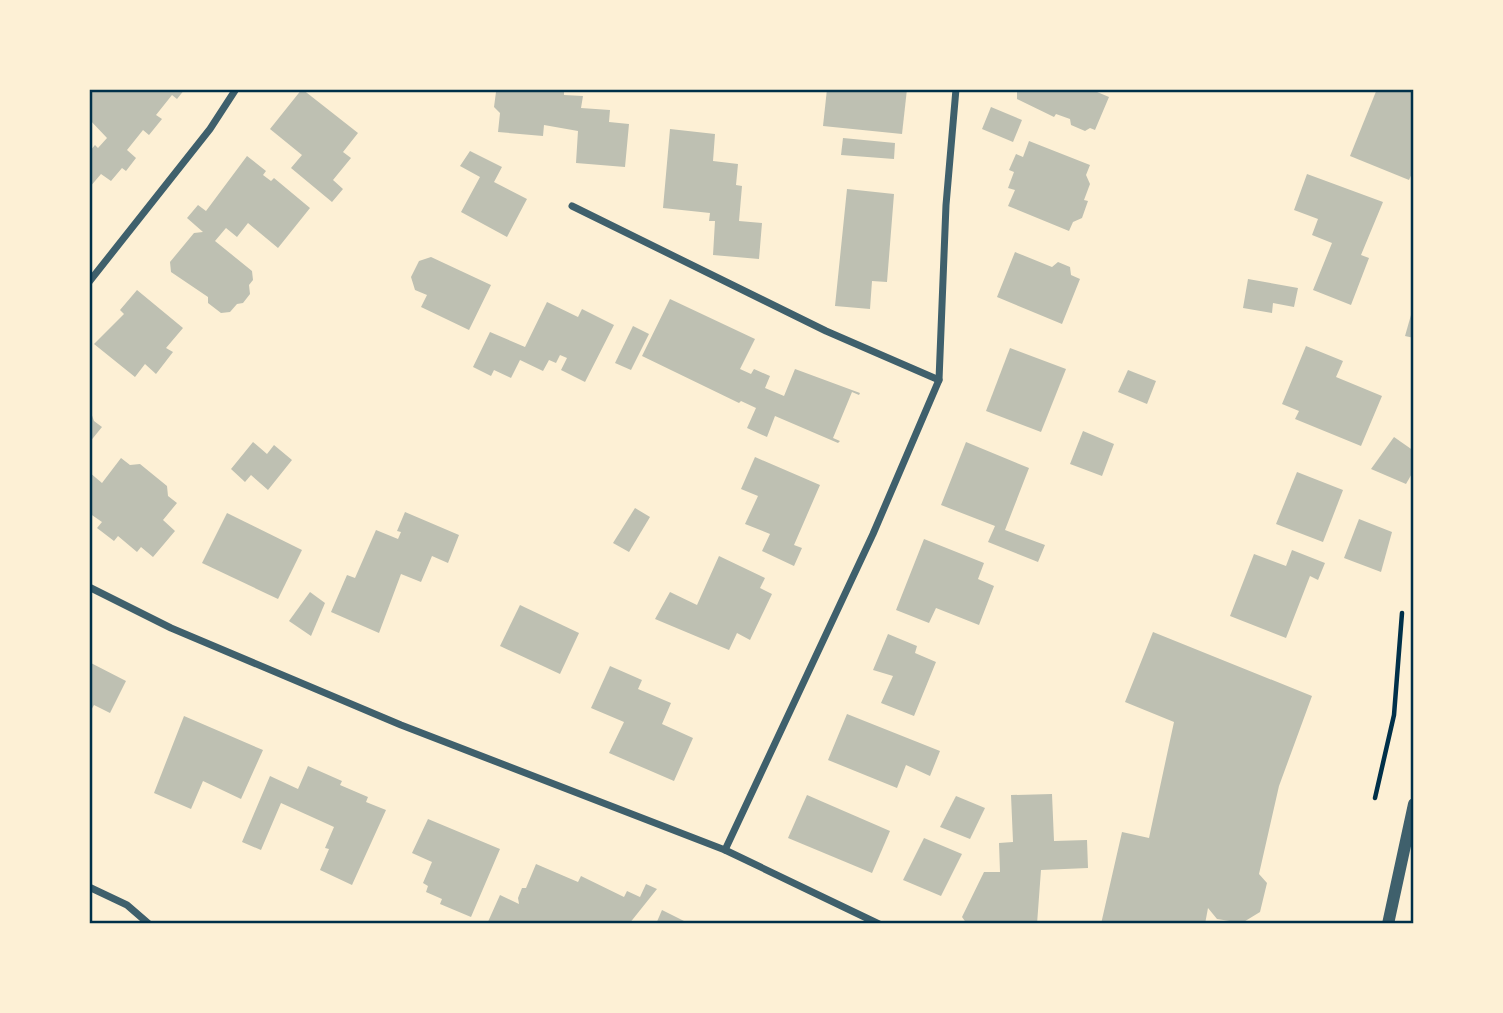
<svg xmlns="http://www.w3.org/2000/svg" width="1503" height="1013" viewBox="0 0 1503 1013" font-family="Signika,sans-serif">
  <rect width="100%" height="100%" fill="#fdf0d5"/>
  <!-- building -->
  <g fill="#bec0b2">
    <polygon points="89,89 185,89 177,99 172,95 156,115 162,119 149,135 143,130 127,150 136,158 126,171 122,168 111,181 101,174 89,188 89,152 95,145 98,148 107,138 89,119"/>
    <polygon points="302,89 358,133 343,152 351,158 333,180 343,189 332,202 291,168 302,155 270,129"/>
    <polygon points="499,89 564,92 564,95 583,96 581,108 610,110 609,122 629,124 625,167 576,163 578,131 544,125 543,136 498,132 500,113 494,107 496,92"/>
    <polygon points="827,89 907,89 902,134 823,126"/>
    <polygon points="1017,89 1090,89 1109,97 1095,130 1090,128 1085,131 1071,125 1070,119 1056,114 1054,117 1017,99"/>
    <polygon points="1377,89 1414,89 1414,169 1409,180 1350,156"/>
    <polygon points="991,107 1022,120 1013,142 982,129"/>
    <polygon points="670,129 715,134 713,161 738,164 736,185 742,186 739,221 762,223 759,259 713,255 715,221 709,221 710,213 663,208"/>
    <polygon points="843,138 895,143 894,159 841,155"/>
    <polygon points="1029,141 1090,165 1086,175 1090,184 1084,200 1088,201 1082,218 1073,222 1069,231 1008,206 1015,190 1008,188 1014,172 1009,170 1016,154 1023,157"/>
    <polygon points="470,151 502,167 494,182 527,199 507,237 461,212 480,177 460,166"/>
    <polygon points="247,156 266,171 263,175 271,181 274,178 310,208 278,248 248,223 237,237 226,228 215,241 252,271 253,280 249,285 250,294 243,303 237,304 230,312 221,313 208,303 208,297 171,272 170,262 194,233 203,232 187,218 198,205 206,211"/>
    <polygon points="1307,174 1383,202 1361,255 1369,258 1351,305 1313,290 1332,243 1312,235 1318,219 1294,210"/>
    <polygon points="847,189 894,194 887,282 872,281 870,309 835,306"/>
    <polygon points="1015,252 1052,267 1058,262 1070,267 1071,275 1080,279 1062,324 997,297"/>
    <polygon points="431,257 491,285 469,330 421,307 427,295 415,290 411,277 419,261"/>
    <polygon points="1248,279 1298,288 1294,307 1273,303 1272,313 1243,308"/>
    <polygon points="137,290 183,328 166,348 173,352 156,374 145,364 135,377 94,344 124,314 120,310"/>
    <polygon points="670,299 755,339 740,369 751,374 754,369 770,376 765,388 784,396 795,369 860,393 859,395 852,392 833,438 840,441 838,443 775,416 767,437 747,428 756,408 741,401 739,403 642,356"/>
    <polygon points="547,302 578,317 582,309 614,325 585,382 561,370 567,358 560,355 556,363 549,360 543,371 520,360 511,378 494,370 491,376 473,367 490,332 525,347"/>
    <polygon points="1413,308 1414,308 1414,338 1405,336"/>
    <polygon points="633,326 649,334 631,370 615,363"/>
    <polygon points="1306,346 1343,361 1336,377 1382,396 1361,446 1295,419 1299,411 1282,404"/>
    <polygon points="1010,348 1066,369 1041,432 986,411"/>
    <polygon points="1128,370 1156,381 1147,404 1118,392"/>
    <polygon points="89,407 94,421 102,427 89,443"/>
    <polygon points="1083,431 1114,444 1102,476 1070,464"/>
    <polygon points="1394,437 1414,451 1414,470 1406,484 1371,469"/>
    <polygon points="253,442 267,454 274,445 292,460 268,490 251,475 245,482 231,469"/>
    <polygon points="966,442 1029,468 1005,530 1045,545 1038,562 988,542 995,526 941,505"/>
    <polygon points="755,457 820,485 794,545 802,548 794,566 762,551 770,534 745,524 758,496 741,489"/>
    <polygon points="121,458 130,465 140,464 167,486 168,496 177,503 163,520 175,531 153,557 141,547 137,552 118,536 114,541 97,528 102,522 89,513 89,472 102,483"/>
    <polygon points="1297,472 1343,490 1323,542 1276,524"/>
    <polygon points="635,508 650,517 629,552 613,543"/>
    <polygon points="405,512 459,535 448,563 432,556 421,582 401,574 379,633 331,612 347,575 355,578 376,530 398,539 401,532 397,531"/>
    <polygon points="227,513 302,550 278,599 202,563"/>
    <polygon points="1359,519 1392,532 1381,572 1344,558"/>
    <polygon points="924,539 984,563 978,579 994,586 979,625 936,608 929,623 896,610"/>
    <polygon points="1292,550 1325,563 1318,580 1310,576 1286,638 1230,616 1254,554 1286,566"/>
    <polygon points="719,556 765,578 760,588 772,594 750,640 737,633 729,650 655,619 670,592 697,605"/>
    <polygon points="310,592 325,603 311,636 289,621"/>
    <polygon points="520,605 579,633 560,674 500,646"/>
    <polygon points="1153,632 1312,696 1279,786 1259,874 1267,883 1260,912 1242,923 1217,919 1208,908 1205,924 1101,924 1122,832 1149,838 1174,722 1125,702"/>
    <polygon points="888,634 917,646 915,653 936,662 914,716 881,703 893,676 873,670"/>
    <polygon points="89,662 126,681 110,713 94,705 89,714"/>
    <polygon points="610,666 642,680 638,689 671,703 662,724 693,738 674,781 609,753 624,722 591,708"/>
    <polygon points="847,714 940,751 930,776 906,765 897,788 828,760"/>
    <polygon points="184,716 263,750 241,799 203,781 191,809 154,793"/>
    <polygon points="308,766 342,781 340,785 368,797 366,802 386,810 352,885 320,870 329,849 325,848 334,827 281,803 261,850 242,842 270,776 298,789"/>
    <polygon points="1052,794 1054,841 1087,840 1088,868 1041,870 1037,924 967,924 962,917 984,872 1000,872 999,843 1013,842 1011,795"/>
    <polygon points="807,795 890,831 872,873 788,838"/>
    <polygon points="956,796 985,808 970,839 940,827"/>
    <polygon points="428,819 500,849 471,917 440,904 442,899 426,892 428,886 423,883 432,862 412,853"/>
    <polygon points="924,838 962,854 941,896 903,880"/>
    <polygon points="536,864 578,882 581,876 624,897 627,891 640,897 646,884 657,889 629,924 487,924 500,895 519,904 518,898 522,888 526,888"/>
    <polygon points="662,910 690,924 656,924"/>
  </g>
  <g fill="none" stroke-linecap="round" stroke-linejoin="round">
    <!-- path -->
    <polyline stroke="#003049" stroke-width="4.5" points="1375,798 1394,715 1402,613"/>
    <!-- minor -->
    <g stroke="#3f606c" stroke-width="7">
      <polyline points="572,206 826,331 939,380"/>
      <polyline points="89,282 210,129 236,89"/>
      <polyline points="89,587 171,628 401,725 725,850 879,924"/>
      <polyline points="725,850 873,534 939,380 946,205 956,89"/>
      <polyline points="89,887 127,905 149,924"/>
    </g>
    <!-- tertiary -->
    <polyline stroke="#3f606c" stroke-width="12" points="1388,924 1414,804"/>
  </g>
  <!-- border -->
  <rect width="1503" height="1013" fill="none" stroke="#fdf0d5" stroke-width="182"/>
  <rect x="91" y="91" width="1321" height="831" fill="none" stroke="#003049" stroke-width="2.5"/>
</svg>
